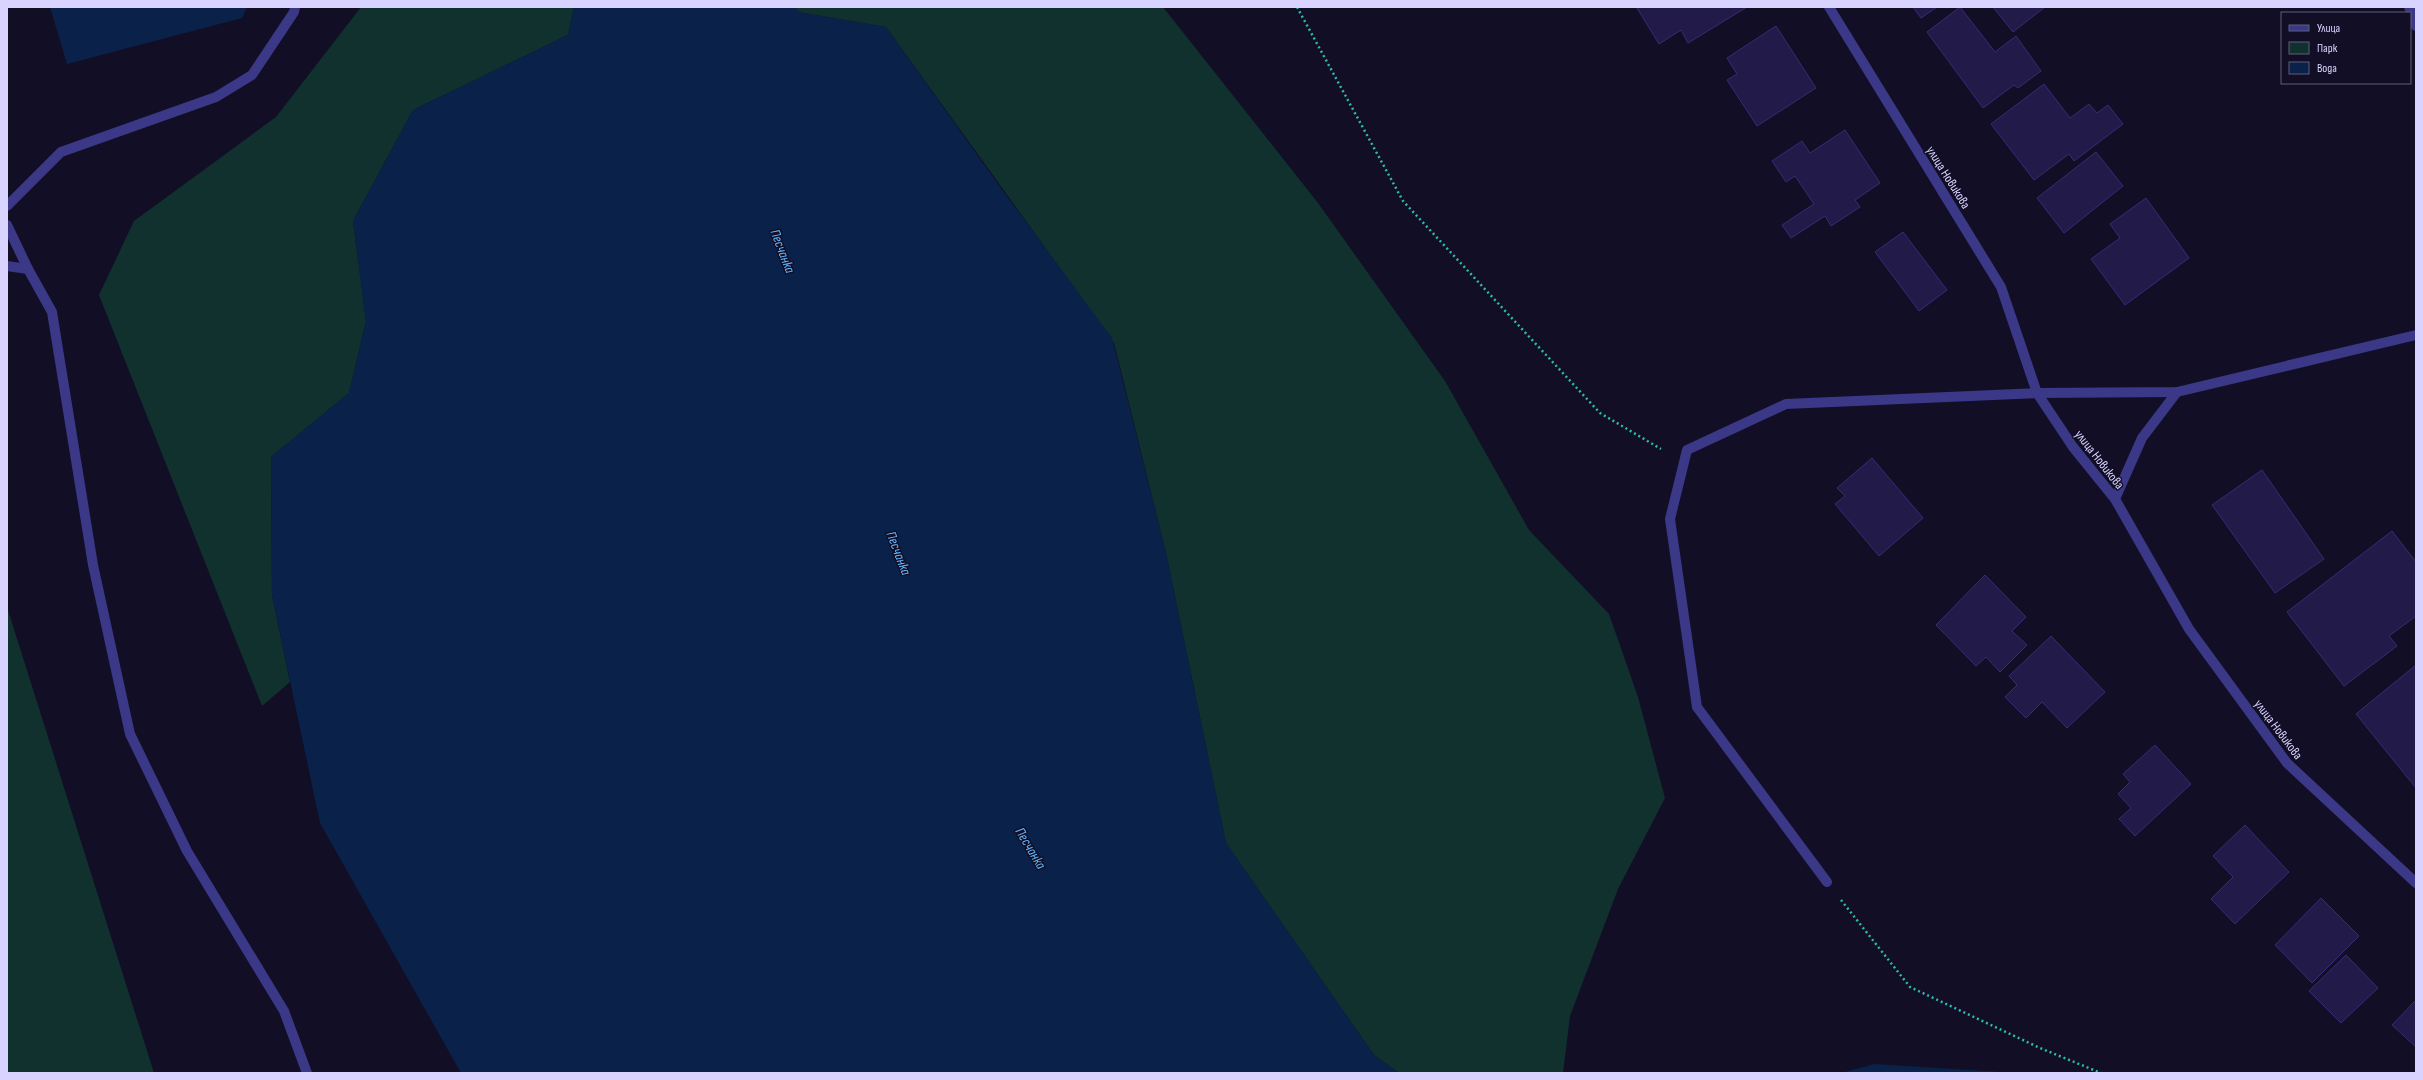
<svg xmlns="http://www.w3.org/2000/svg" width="2423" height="1080" viewBox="0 0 2423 1080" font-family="'Sofia Sans Condensed',sans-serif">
  <rect width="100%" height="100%" fill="#120e26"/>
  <!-- green -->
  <g fill="#11312f">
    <polygon points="361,7 574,7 568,35 413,110 353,221 366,321 349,393 271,457 272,595 290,682 262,706 99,295 134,221 276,117"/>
    <polygon points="795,7 1163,7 1318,203 1445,381 1529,530 1609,614 1638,697 1665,798 1618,889 1570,1016 1563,1073 1399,1073 1374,1055 1226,843 1166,553 1114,343 886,27 798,12"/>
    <polygon points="7,607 154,1073 7,1073"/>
  </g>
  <!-- water -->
  <g fill="#0a2249">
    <polygon points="50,7 247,7 242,18 67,64"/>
    <polygon points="574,7 795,7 798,12 886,27 998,184 1112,338 1166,553 1226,843 1374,1055 1399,1073 461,1073 320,823 272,595 271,457 349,393 366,321 353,221 413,110 568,35"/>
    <polygon points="1875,1064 2017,1073 1841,1073"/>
  </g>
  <!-- building -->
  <g fill="#221a48" stroke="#392b75">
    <polygon points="1639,7 1747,7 1688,43 1681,30 1659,44 1637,8"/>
    <polygon points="1913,7 1937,7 1921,18"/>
    <polygon points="1960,7 1995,52 2016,36 2041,71 2018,88 2014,85 1983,108 1927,32"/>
    <polygon points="1993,7 2045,7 2013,32"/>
    <polygon points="1776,26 1816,88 1757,126 1727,80 1737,74 1727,58"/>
    <polygon points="2044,84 2070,118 2089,104 2097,113 2108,105 2123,124 2074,161 2069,154 2034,180 1991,124"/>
    <polygon points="1845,130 1880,183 1855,200 1860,207 1831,226 1825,216 1791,238 1782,225 1814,204 1795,176 1786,182 1772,161 1802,141 1810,153"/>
    <polygon points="2096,152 2123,186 2064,233 2037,198"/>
    <polygon points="2146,198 2189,258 2125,305 2091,259 2120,238 2110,224"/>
    <polygon points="1903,232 1947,290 1919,311 1875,252"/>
    <polygon points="1872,458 1923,518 1879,556 1835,504 1845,496 1837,488"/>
    <polygon points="2262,470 2324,559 2275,593 2212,505"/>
    <polygon points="2392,531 2416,562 2416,616 2389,636 2397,646 2344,686 2287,612"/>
    <polygon points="1985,575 2026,617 2012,631 2027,645 2000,672 1986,657 1976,666 1936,625"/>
    <polygon points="2051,636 2105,692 2067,728 2042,702 2026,718 2005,697 2017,685 2009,676"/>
    <polygon points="2416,665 2416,788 2356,714"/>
    <polygon points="2155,745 2191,784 2135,836 2119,819 2131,808 2118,794 2130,782 2123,774"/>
    <polygon points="2245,825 2289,872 2235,924 2211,899 2233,877 2213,856"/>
    <polygon points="2321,898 2359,936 2312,983 2275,945"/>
    <polygon points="2346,955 2378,988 2341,1023 2309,991"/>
    <polygon points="2416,1000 2416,1047 2392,1025"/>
  </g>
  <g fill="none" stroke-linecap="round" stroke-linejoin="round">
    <!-- path -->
    <g stroke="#2bbcb1" stroke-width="2.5" stroke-dasharray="2 3" stroke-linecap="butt">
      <polyline points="1297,7 1403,201 1600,413 1661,449"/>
      <polyline points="1841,900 1910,987 2040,1048 2101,1073"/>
    </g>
    <!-- lane -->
    <g stroke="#3a3887" stroke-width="10">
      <polyline points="2409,7 2416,26"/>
      <polyline points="7,206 61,152 216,97 252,75 294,12 295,7"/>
      <polyline points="7,225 28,269"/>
      <polyline points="7,266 28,269 52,312 93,565 130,734 187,851 284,1011 307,1073"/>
      <polyline points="2115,499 2142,438 2177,392"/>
      <polyline points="1827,882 1697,707 1670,519 1687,450 1786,404 2037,393 2177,392 2416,335"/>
    </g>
    <!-- street -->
    <polyline stroke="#3a3887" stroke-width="10" points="1829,7 2001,287 2037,393 2073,447 2115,499 2189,629 2287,763 2416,883"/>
  </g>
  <g text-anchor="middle" stroke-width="3" stroke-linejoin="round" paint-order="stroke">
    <!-- street labels -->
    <g font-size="13" fill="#d8d4ff" stroke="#120e26">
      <text transform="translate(1949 177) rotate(58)" y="5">улица Новикова</text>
      <text transform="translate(2100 459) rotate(52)" y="5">улица Новикова</text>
      <text transform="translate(2279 729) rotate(53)" y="5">улица Новикова</text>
    </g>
    <!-- water labels -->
    <g font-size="14" font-style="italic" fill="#62b8ff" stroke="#120e26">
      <text transform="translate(783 251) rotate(69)" y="5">Песчанка</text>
      <text transform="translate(899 553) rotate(69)" y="5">Песчанка</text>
      <text transform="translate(1031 848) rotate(59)" y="5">Песчанка</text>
    </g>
  </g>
  <!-- border -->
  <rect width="2423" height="1080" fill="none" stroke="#d8d4ff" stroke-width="16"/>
  <!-- legend -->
  <rect x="2281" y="12" width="130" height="72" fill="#120e26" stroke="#615d7d"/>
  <rect x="2289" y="25" width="20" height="6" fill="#3a3887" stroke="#615d7d"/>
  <text x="2317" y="32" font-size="12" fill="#d8d4ff">Улица</text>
  <rect x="2289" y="42" width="20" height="12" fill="#11312f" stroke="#615d7d"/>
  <text x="2317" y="52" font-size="12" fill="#d8d4ff">Парк</text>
  <rect x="2289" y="62" width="20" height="12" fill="#0a2249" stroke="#615d7d"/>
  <text x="2317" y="72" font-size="12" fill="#d8d4ff">Вода</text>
</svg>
